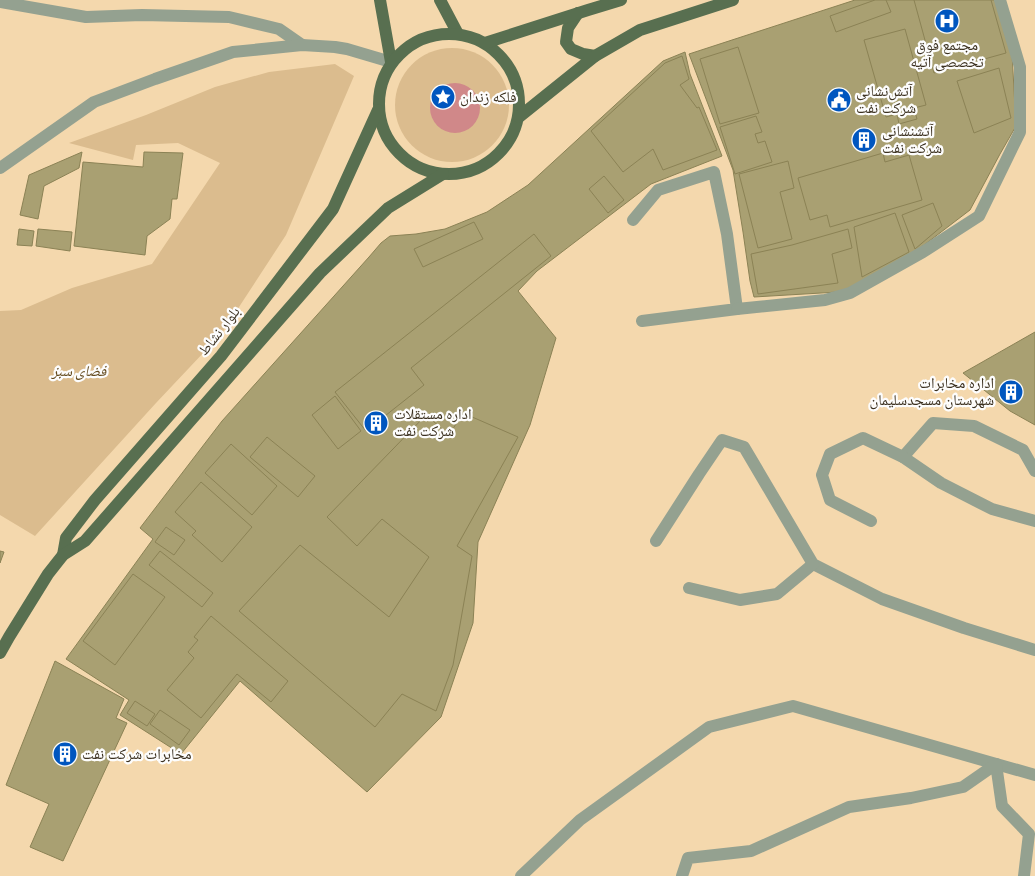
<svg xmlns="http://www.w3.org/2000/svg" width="1035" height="876" viewBox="0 0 1035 876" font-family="'IBM Plex Serif','Noto Naskh Arabic',serif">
  <rect width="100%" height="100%" fill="#f4d8ad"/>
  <!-- green -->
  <g fill="#dbbc8e">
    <circle cx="452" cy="105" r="57"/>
    <polygon points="335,64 354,76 286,235 222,333 156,403 35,536 0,515 0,311 21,310 72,288 152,264 220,163 178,143 136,145 133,160 69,143 146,115 215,87 269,72"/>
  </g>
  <!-- water -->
  <circle fill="#d08889" cx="455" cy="108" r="25"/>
  <!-- building -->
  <g fill="#a9a072" stroke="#8b8255">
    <polygon points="855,0 996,0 1012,53 1016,126 1000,154 970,210 911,255 855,291 754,297 750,281 743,232 733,170 689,54"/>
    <polygon points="875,0 886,0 891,12 836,32 830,16"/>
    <polygon points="914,0 991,0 1006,53 934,73"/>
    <polygon points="905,29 926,105 914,108 917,119 899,124 897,114 886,117 864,40"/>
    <polygon points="738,47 759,113 720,124 700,59"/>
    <polygon points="685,52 690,74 722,156 651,184 537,271 518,291 556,338 530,425 478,542 473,623 441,717 367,792 240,681 181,754 120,715 129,700 66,659 153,539 140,528 222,421 369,257 381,243 390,236 416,234 445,229 487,212 528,185 663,61"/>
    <polygon points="682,56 689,79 680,85 697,108 699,107 717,150 663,170 653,149 623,172 591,131 665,63"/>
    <polygon points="999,68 1011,118 974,133 957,81"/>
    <polygon points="756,116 762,132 755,134 758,143 765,141 772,162 735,174 720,127"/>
    <polygon points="82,152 79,168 44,186 38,219 20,215 29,175"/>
    <polygon points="144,152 183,153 177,199 172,199 170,219 147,236 145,255 74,246 83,162 143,167"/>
    <polygon points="883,153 885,162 909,155 922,200 830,227 827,215 810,220 798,178"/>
    <polygon points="788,161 794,188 780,192 792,239 758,248 739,174"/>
    <polygon points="604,176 624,200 608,213 589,189"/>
    <polygon points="933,203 942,226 915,249 902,215"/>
    <polygon points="895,213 909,252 862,277 854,227"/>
    <polygon points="474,222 483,239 423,267 414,249"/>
    <polygon points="19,229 34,231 32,246 17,245"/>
    <polygon points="38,229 72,232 70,251 36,246"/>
    <polygon points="848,229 852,248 832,254 838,283 758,294 751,254 792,245"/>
    <polygon points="534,234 551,256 411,368 424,385 366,431 335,392"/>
    <polygon points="1035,332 1035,425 1010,411 963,373"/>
    <polygon points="335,396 361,431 338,449 312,415"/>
    <polygon points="463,413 518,437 457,546 472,556 453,665 436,711 402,694 375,727 239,611 300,545 389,617 429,557 382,519 357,546 327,517 426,415 449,435"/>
    <polygon points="267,437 315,476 298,497 250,457"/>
    <polygon points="231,444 277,486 252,515 205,473"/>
    <polygon points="201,482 252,527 222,562 192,535 196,531 175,512"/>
    <polygon points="166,527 185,540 174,555 155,542"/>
    <polygon points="0,551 4,552 0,563"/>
    <polygon points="160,551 213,593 202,607 149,565"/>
    <polygon points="133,574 165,597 115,665 83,641"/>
    <polygon points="211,616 288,681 271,702 237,674 201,718 167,690 194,658 188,652 198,640 194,637"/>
    <polygon points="55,661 124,699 116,718 127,723 63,861 30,847 49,804 6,785"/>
    <polygon points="135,701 155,714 147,726 127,713"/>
    <polygon points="160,710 190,730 179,745 150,724"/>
  </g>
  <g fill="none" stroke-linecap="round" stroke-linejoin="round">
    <!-- minor -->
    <g stroke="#94a190" stroke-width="12">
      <polyline points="0,2 86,17 142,15 229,17 279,29 302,45"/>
      <polyline points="0,168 94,102 155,79 233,52 302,45 335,47 347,49 391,62"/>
      <polyline points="633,220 658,190 714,172 727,234 737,309 642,321"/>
      <polyline points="737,309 825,300 850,293 923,252 979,216 1020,132 1020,67 1000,0"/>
      <polyline points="903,457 933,423 974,426 1023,450 1035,471"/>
      <polyline points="871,521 830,500 822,475 830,454 863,438 903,457 941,483 992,509 1035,521"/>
      <polyline points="656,541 699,474 722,440 744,447 813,564 882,599 964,628 1035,650"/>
      <polyline points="689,588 740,600 777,594 813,564"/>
      <polyline points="521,876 580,820 709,727 793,706 1035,775"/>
      <polyline points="682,876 688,858 751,851 849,807 911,798 963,787 996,764 1002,806 1029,834 1024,876"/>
    </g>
    <!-- major -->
    <g stroke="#586f50" stroke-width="12">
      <polyline points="380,0 391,62"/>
      <polyline points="440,0 458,34"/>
      <polyline points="578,13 568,28 566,42 571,49 583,54 595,56"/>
      <circle cx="449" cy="104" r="70"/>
      <polyline points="485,43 588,10 621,0"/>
      <polyline points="519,117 595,56 640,30 733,0"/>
      <polyline points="63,555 66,538 95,500 221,356 333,209 378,110"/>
      <polyline points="0,653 9,637 48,574 63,555 85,541 320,273 388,208 443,174"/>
    </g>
  </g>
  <!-- icons -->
  <defs>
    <symbol id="hospital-disc" viewBox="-11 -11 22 22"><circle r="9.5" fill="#0056bf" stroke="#fdfdfd"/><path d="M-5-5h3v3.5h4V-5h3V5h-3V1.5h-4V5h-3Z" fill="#fff"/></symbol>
    <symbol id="sight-disc" viewBox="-11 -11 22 22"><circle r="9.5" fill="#0056bf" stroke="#fdfdfd"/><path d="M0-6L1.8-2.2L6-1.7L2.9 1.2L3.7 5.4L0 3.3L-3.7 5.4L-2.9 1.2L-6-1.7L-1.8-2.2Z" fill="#fff"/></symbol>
    <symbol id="civic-disc" viewBox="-11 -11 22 22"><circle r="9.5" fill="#0056bf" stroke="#fdfdfd"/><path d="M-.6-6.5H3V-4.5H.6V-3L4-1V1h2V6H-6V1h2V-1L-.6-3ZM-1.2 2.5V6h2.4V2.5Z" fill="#fff"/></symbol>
    <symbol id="building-disc" viewBox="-11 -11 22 22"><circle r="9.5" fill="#0056bf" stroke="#fdfdfd"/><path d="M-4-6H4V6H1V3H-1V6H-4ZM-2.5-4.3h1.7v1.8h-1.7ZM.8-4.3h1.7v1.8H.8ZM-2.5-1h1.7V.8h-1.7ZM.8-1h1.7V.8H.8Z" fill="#fff"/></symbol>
  </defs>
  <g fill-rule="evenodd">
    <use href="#hospital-disc" x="933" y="7" width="28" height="28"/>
    <use href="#sight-disc" x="429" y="83" width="28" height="28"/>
    <use href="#civic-disc" x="825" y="86" width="28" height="28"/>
    <use href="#building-disc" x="850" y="126" width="28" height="28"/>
    <use href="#building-disc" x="997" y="378" width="28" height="28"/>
    <use href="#building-disc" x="362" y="409" width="28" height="28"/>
    <use href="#building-disc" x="51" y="740" width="28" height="28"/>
  </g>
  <g text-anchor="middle" stroke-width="4.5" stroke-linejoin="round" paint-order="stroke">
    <!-- poi labels -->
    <g font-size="15" fill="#3b301f" stroke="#fdfdfd" text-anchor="start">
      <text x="947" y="50" text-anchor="middle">مجتمع فوق<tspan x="947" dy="17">تخصصی آتیه</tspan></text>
      <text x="856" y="96">آتش‌نشانی<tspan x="856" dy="17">شرکت نفت</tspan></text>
      <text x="460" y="102">فلکه زندان</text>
      <text x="882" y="136">آتشنشانی<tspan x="882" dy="17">شرکت نفت</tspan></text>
      <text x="994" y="388" text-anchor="end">اداره مخابرات<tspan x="994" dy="17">شهرستان مسجدسلیمان</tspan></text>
      <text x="394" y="419">اداره مستقلات<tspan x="394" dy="17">شرکت نفت</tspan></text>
      <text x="82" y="759">مخابرات شرکت نفت</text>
    </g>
    <!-- street labels -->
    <g font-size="15" fill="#3b301f" stroke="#fdfdfd">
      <text transform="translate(219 331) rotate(-52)" y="5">بلوار نشاط</text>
    </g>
    <!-- park labels -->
    <g font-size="15" font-style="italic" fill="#63491c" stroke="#fdfdfd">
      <text x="79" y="376">فضای سبز</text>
    </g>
  </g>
</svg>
